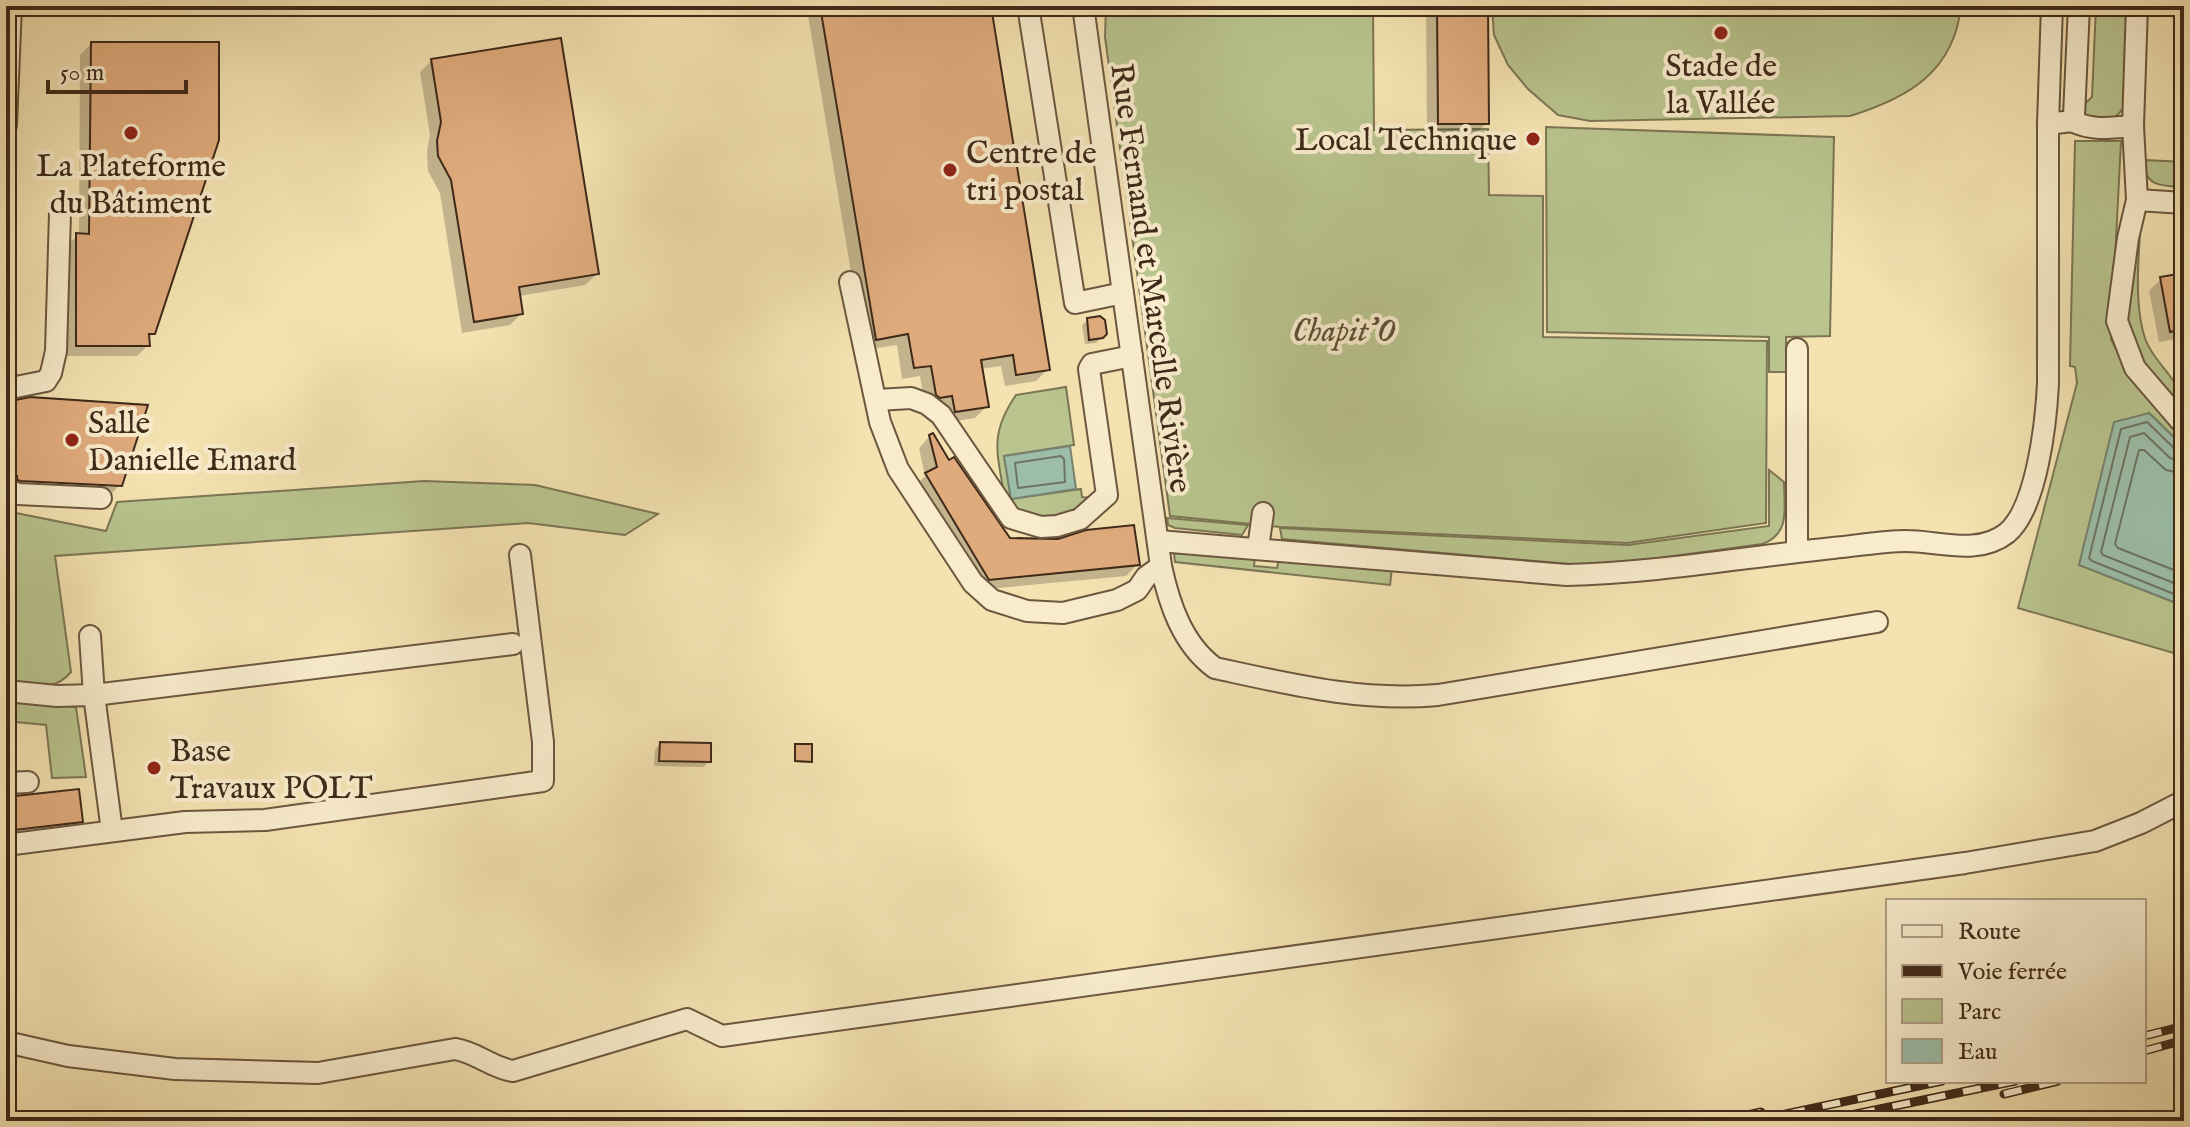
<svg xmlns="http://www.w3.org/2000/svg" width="2190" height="1127" viewBox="0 0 2190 1127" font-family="'IM FELL English',serif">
  <rect width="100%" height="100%" fill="#f4e2b1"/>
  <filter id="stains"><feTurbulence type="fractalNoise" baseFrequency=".0025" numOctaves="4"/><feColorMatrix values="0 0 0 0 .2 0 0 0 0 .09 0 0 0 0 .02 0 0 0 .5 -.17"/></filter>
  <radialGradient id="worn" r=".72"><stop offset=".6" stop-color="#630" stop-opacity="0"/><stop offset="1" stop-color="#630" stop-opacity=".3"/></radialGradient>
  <!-- green -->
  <g fill="#b9c48e" stroke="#7c7654" stroke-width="2">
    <polygon points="1106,6 1373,6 1374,130 1488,129 1489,195 1543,196 1543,337 1767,341 1766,523 1627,543 1281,527 1170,516 1105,37"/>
    <path d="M1492,6H1961C1954,72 1908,98 1850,116L1590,121L1558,115L1528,89L1508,65L1494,35Z"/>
    <path d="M2096,6H2130L2125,103C2118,122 2105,121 2087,123L2080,108L2092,97Z"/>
    <polygon points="1546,127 1834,137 1830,336 1786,337 1786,372 1769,372 1769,337 1547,332"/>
    <polygon points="2075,141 2121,141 2111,339 2131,379 2184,431 2184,447 2149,413 2079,565 2184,606 2184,656 2018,608 2077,383 2075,367 2070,366"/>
    <path d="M2145,160L2184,162V187C2162,186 2143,187 2145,160Z"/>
    <path d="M2141,216C2139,253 2133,306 2146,341C2156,366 2184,382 2184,410L2144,367L2126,316Z"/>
    <path d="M1066,387L1074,445L1004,456L1011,499L1081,489L1082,497L1091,498L1063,520L1023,515L1005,500C998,454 988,436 1016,395Z"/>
    <path d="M1769,470L1784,482C1784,508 1791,534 1762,544L1607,565L1570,564L1282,539L1280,528L1628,545L1769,526Z"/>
    <path d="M424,481L535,485L658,514L625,535L528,523L55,556L71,672C53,694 31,684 6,682V511L106,531L117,502Z"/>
    <polygon points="1167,518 1248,525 1242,535 1175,528 1168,525"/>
    <polygon points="1187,551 1255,557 1254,566 1277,568 1279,559 1392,568 1390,585 1175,562 1174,554"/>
    <polygon points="6,700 76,707 86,777 52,778 46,725 6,721"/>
  </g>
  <!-- water -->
  <g fill="#9cbea9" stroke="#77826f" stroke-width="2">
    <polygon points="2149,413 2184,447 2184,606 2079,565 2114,422"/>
    <polygon points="1070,446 1076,489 1011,499 1004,456"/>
  </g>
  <!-- shadow -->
  <g fill="#0003">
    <polygon points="810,6 989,6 1048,369 1036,381 1005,386 1001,366 980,369 987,406 975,418 944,423 925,406 920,376 902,379 897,345 864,350 807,9"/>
    <polygon points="1426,6 1486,6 1487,123 1475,134 1427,135"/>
    <polygon points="2181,6 2184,6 2184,66 2176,66"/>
    <polygon points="91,44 153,333 148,338 148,345 137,356 66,356 65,246 79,235 80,55"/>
    <polygon points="432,60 597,274 585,285 519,296 521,314 510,325 462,333 440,193 428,171 427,151 430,135 420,72"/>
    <polygon points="2184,275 2184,338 2159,342 2149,291 2161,279"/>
    <polygon points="1088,320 1105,333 1096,343 1085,344 1082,325"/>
    <polygon points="6,402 120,485 110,495 8,489"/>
    <polygon points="930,436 948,463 1009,540 1138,564 1126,576 977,590 914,487 925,476 919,448"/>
    <polygon points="660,744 709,761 704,767 654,766 655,750"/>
    <polygon points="796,746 810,761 808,763 794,762"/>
    <polygon points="6,799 81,821 72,830 6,837"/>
  </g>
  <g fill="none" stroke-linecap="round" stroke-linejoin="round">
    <!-- shore -->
    <g stroke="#6e7461" stroke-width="2">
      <polyline points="2184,452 2176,450 2147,422 2121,429 2089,558 2092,561 2184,598"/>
      <polygon points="1061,456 1064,459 1065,482 1018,488 1015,463"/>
      <polyline points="2184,462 2170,458 2144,433 2130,437 2101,552 2103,555 2184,587"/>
      <polyline points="2184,474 2166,470 2144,450 2139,450 2115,544 2118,548 2184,574"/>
    </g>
  </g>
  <!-- building -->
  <g fill="#dfab7c" stroke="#3f2919" stroke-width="2">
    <polygon points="820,6 991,6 1050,370 1016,375 1013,355 981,360 989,407 955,412 952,396 940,398 936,395 931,366 914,368 908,334 876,340"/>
    <polygon points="1437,6 1488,6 1489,124 1438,124"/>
    <polygon points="561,38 599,274 519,287 523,314 474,322 451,180 438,156 437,141 441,122 431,59"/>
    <polygon points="91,42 219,42 219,140 155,334 149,334 150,346 76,346 76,233 89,234"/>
    <polygon points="2184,273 2184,329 2170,332 2160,277"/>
    <polygon points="1100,316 1105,320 1107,334 1103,338 1089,340 1087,318"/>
    <polygon points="30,397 148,405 122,486 21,481 17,480 17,476 6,475 6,402"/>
    <polygon points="933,433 949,460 954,457 1010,538 1058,539 1086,530 1134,525 1140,565 989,580 925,473 937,467 929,435"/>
    <polygon points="660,742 711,743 711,762 659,761"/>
    <polygon points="795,744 812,744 812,762 795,761"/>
    <polygon points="79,789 83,822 6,831 6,797"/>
  </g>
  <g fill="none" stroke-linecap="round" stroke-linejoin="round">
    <defs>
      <g id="minor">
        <polyline points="1028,6 1075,303 1123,293"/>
        <path d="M1083,6L1161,566C1169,603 1182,644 1215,668C1289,684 1361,702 1438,695L1877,622"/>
        <polyline points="2137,6 2133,126 2137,200 2128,238 2117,321 2135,368 2184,425"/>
        <path d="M2072,121C2092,131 2111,128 2133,126"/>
        <polyline points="2048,124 2072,121 2074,116 2079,6"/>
        <polyline points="6,125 11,6"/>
        <polyline points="2137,200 2184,203"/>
        <polyline points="850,282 880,422 898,469 973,583 992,600 1027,611 1063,613 1117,600 1137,590 1146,577 1161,566"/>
        <polyline points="1797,349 1797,552"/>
        <polyline points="6,389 46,381 51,373 56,351 60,213"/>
        <polyline points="877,400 911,398 927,404 941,415 1011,518 1041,527 1057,526 1080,519 1107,495 1089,369 1092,364 1132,356"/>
        <polyline points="6,489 18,494 101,498"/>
        <path d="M1159,541L1567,575C1656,573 1745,557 1833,548C1857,546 1882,541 1906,541C1939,541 1978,556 2007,533C2037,508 2046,422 2048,384V124L2052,6"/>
        <polyline points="1258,548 1263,513"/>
        <polyline points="90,636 94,695 112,831"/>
        <polyline points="6,691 57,696 94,695 513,644"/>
        <polyline points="6,783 28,782"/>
        <polyline points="6,845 185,822 265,820 543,781 543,742 520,555"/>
        <path d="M6,1042L68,1056L175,1069L318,1073L455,1049C476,1052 492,1068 513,1071L687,1019L722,1036L1965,863L2095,841L2141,823L2184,801"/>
      </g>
    </defs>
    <!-- minor casing -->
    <use href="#minor" stroke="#6c573f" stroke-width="24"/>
    <!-- minor -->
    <use href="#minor" stroke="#f8eccc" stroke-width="20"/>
    <defs>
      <g id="rail">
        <polyline points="2144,1036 2184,1026"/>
        <polyline points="2144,1051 2184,1040"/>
        <polyline points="2004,1094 2058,1081"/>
        <polyline points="1721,1121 1761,1112"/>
        <polyline points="1752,1121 1942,1081"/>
        <polyline points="1822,1121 2015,1081"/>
        <polyline points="1990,1121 2085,1115 2184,1118"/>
      </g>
    </defs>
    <!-- rail casing -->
    <use href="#rail" stroke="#3f2919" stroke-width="9"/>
    <!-- rail -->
    <use href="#rail" stroke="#f8eccc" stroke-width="6" stroke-dasharray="18" stroke-linecap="butt"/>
  </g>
  <!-- markers -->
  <g fill="#8f2418" stroke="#f8eccc" stroke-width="3">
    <circle cx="1721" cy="33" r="8"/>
    <circle cx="131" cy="133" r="8"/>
    <circle cx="1533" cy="139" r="8"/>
    <circle cx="950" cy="170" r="8"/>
    <circle cx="72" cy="440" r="8"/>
    <circle cx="154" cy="768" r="8"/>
  </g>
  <g text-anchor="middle" stroke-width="8" stroke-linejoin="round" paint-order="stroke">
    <!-- poi labels -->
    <g font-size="32" fill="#3f2919" stroke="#f8eccc" text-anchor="start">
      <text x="1721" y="76" text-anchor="middle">Stade de<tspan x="1721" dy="37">la Vallée</tspan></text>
      <text x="1517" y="150" text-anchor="end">Local Technique</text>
      <text x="966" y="163">Centre de<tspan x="966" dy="37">tri postal</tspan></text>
      <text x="131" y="176" text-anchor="middle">La Plateforme<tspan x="131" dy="37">du Bâtiment</tspan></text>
      <text x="88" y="433">Salle<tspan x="88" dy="37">Danielle Emard</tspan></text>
      <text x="170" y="761">Base<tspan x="170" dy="37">Travaux POLT</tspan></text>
    </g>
    <!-- street labels -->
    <g font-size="32" fill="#3f2919" stroke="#f8eccc">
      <text transform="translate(1152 278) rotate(82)" y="11">Rue Fernand et Marcelle Rivière</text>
    </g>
    <!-- park labels -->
    <g font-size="32" font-style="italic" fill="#5e5036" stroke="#f8eccc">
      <text x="1344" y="341">Chapit'O</text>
    </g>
  </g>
  <!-- margin -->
  <rect width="2190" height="1127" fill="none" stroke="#f4e2b1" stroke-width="32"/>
  <rect x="8" y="8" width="2174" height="1111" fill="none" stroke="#3f2919" stroke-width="4"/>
  <rect x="16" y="16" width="2158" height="1095" fill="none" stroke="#3f2919" stroke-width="2"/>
  <!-- legend -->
  <rect x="1886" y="899" width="260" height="184" fill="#f8eccc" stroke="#ae9e84" stroke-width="2"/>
  <rect x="1902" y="925" width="40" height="12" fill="#f8eccc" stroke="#ae9e84" stroke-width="2"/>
  <text x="1958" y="939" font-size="24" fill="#3f2919">Route</text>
  <rect x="1902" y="965" width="40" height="12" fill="#3f2919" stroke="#ae9e84" stroke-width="2"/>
  <text x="1958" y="979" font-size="24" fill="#3f2919">Voie ferrée</text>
  <rect x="1902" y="999" width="40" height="24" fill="#b9c48e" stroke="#ae9e84" stroke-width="2"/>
  <text x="1958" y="1019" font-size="24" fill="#3f2919">Parc</text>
  <rect x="1902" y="1039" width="40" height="24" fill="#9cbea9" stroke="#ae9e84" stroke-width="2"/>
  <text x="1958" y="1059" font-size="24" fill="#3f2919">Eau</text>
  <!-- scale -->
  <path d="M48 80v12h138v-12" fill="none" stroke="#3f2919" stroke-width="4"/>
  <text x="60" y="80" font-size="24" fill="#3f2919" stroke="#f8eccc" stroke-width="6" paint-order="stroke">50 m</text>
  <rect width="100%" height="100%" filter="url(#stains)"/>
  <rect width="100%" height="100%" fill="url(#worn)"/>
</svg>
